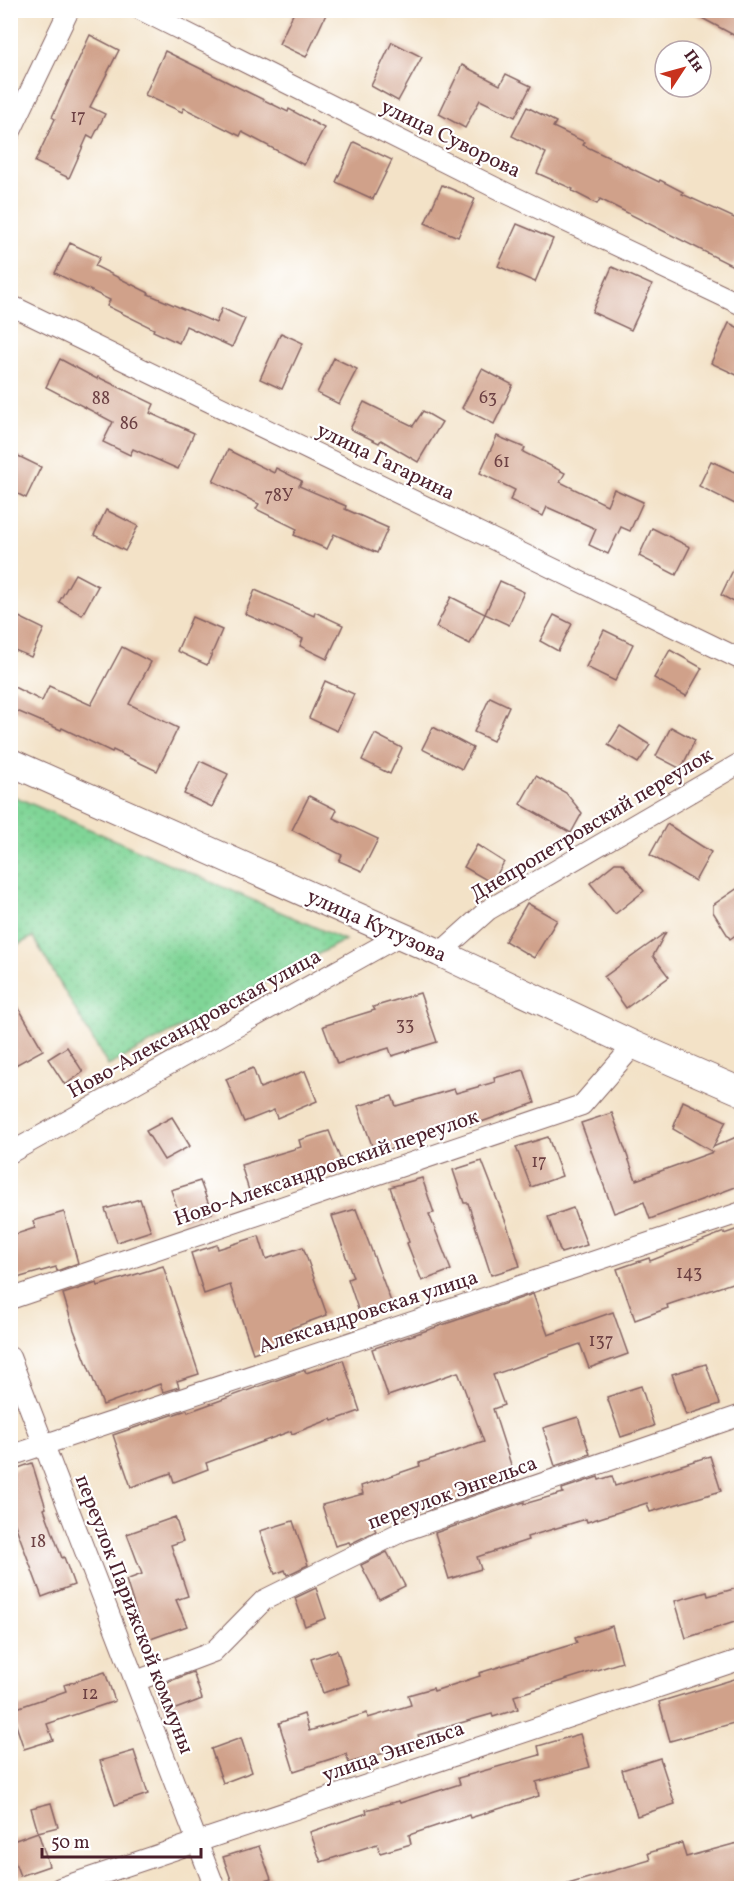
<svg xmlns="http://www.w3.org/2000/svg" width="752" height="1899" viewBox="0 0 752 1899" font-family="Vollkorn,serif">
  <defs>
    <pattern id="grass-dots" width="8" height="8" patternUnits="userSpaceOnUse" patternTransform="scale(1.5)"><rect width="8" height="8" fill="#80d597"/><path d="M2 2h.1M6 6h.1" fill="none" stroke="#70b682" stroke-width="1.8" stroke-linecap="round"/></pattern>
  </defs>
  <rect width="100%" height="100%" fill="#fff"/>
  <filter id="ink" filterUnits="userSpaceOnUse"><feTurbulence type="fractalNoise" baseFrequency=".0167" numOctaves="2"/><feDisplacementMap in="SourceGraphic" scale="12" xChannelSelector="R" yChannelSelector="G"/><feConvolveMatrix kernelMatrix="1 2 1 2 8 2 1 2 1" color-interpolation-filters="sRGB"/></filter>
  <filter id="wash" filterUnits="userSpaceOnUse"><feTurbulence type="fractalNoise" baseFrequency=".008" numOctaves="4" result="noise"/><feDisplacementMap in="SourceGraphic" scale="24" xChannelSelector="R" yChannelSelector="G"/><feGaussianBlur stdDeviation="1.35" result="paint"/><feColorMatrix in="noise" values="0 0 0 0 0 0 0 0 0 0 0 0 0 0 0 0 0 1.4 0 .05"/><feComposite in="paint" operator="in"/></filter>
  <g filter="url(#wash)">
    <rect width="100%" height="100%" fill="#f3e2c7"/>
    <!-- grass -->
    <polygon fill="url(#grass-dots)" stroke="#657a61" stroke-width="1.5" points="11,795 345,940 108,1066 33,937 11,948"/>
    <g id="blocks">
      <!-- building -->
      <g fill="#d0a18a">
        <polygon points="295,10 328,10 306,57 279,44"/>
        <polygon points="687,10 741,10 741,39"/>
        <polygon points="90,35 119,50 90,107 105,114 93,138 88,135 69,178 35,162 55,119 52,117"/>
        <polygon points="392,42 422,57 398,101 371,86"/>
        <polygon points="165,51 288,112 289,109 324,128 304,165 242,132 240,136 184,108 182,112 145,95"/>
        <polygon points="462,65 500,85 506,74 531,86 515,117 480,100 465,128 439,114"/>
        <polygon points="527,107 556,122 553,127 585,142 583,145 659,182 660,180 683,192 682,194 741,221 741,247 733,266 600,199 597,204 572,191 573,189 537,173 546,153 512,136"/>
        <polygon points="354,142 392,160 373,199 336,182"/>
        <polygon points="442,185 475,199 458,237 425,223"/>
        <polygon points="517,224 553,239 535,282 498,266"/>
        <polygon points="70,243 100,257 95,266 149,293 148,294 216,323 222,308 245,319 232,347 186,326 179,343 153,331 154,329 107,306 110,300 55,273"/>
        <polygon points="612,267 652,285 631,330 592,312"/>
        <polygon points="729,323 741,329 741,377 711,363"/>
        <polygon points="281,333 303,343 282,389 260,379"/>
        <polygon points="334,358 357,369 339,404 317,393"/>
        <polygon points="60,359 97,379 98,377 154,404 150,413 194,433 178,469 133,449 130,455 103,442 113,422 46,387"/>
        <polygon points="482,369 513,385 494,424 462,408"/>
        <polygon points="364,402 413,426 423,411 442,422 418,462 381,440 379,443 350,429"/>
        <polygon points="497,436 525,448 523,452 565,473 560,482 607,505 614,489 643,502 630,531 621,527 608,554 589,545 596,529 547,507 543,516 510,500 515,490 480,473"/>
        <polygon points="228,450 274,473 276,468 302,481 299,486 346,506 345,509 388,528 377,553 334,534 327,549 294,535 297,529 256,509 259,504 213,481"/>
        <polygon points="10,452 41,467 26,498 10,490"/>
        <polygon points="711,461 741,475 741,507 699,486"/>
        <polygon points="106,510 138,526 125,551 94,535"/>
        <polygon points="652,528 690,547 676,575 639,556"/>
        <polygon points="741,554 741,606 721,595"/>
        <polygon points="75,574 98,586 82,615 59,602"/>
        <polygon points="500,581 524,592 509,625 485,614"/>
        <polygon points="255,590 314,616 315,612 343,625 327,659 300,646 303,639 245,614"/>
        <polygon points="451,597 485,614 470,644 436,627"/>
        <polygon points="554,615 572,624 558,651 540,641"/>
        <polygon points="17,616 44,629 31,657 10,648 10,629"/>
        <polygon points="192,617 222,630 207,665 177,651"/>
        <polygon points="604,630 633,644 615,681 586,667"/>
        <polygon points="122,647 151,662 129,704 178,728 157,771 113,750 112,752 62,728 61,730 10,708 10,685 42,701 49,686 91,705"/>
        <polygon points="670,650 702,668 686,696 654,678"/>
        <polygon points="325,681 354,694 337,731 309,718"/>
        <polygon points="490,697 509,706 493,741 474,732"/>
        <polygon points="620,726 650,745 638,763 608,745"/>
        <polygon points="433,727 473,748 462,769 422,749"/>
        <polygon points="671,727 695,740 681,769 656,756"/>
        <polygon points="375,734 402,748 390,774 362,760"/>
        <polygon points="200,761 228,774 212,807 184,794"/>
        <polygon points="536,776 566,793 582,813 571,833 520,804"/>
        <polygon points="309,796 337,810 333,818 378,839 362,871 339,861 342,855 292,830"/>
        <polygon points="667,824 711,852 695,881 650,855"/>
        <polygon points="477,845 504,862 492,883 464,867"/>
        <polygon points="615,863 622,863 644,891 615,914 590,883"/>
        <polygon points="741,886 741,931 730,939 713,912 713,905"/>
        <polygon points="527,903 557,920 534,958 505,941"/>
        <polygon points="666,932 653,956 669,977 626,1008 604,977"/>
        <polygon points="10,993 43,1050 10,1068"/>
        <polygon points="420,993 437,1042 392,1056 389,1048 337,1064 323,1026 375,1010 373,1007"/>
        <polygon points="67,1047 83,1072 65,1085 48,1059"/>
        <polygon points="253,1068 260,1088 305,1071 317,1101 277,1118 274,1110 244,1122 226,1079"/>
        <polygon points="524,1070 535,1103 470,1126 469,1123 407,1141 408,1144 375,1154 358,1106 392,1096 396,1106 454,1089 456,1093 495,1082 494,1078"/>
        <polygon points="683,1101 726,1121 713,1147 741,1135 741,1185 650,1219 644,1202 614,1213 581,1123 612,1113 636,1180 713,1152 673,1129"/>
        <polygon points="172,1117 190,1146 164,1160 146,1131"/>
        <polygon points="329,1131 344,1168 251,1197 241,1165 301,1147 299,1140"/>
        <polygon points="548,1137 562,1176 531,1187 516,1147"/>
        <polygon points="482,1161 507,1225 520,1266 491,1275 468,1203 464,1203 453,1170"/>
        <polygon points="422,1178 434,1213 429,1214 451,1270 422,1281 407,1243 409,1242 390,1187"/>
        <polygon points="200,1181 212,1213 182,1222 171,1190"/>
        <polygon points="140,1199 151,1231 117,1242 105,1209"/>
        <polygon points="573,1208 587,1245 561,1253 548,1217"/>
        <polygon points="356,1209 393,1307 361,1318 348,1279 353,1277 332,1216"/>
        <polygon points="64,1212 78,1263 57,1271 56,1267 10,1280 10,1236 35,1228 33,1221"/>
        <polygon points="741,1228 741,1280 667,1305 668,1308 635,1320 617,1269 649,1258 650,1261 724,1232 724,1234"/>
        <polygon points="259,1236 266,1259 303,1247 327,1315 289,1329 292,1339 253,1353 230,1285 204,1294 191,1253 217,1245 218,1249"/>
        <polygon points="163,1266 199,1374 177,1381 179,1387 163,1392 160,1384 103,1405 74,1330 63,1294 97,1283 98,1286"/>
        <polygon points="533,1294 548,1335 613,1312 628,1354 589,1368 580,1344 493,1375 504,1405 493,1409 516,1480 427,1510 427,1508 373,1526 376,1531 350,1544 349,1542 335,1546 322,1505 363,1494 361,1486 420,1466 419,1463 484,1442 458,1372 388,1396 372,1349"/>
        <polygon points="343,1360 360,1411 332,1421 331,1419 292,1434 291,1431 206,1463 208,1469 174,1482 171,1473 131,1487 113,1435 187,1410 188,1412 305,1370 306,1373"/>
        <polygon points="706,1364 720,1404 686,1415 672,1374"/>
        <polygon points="641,1386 654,1426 621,1437 607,1397"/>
        <polygon points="578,1417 590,1454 555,1466 543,1428"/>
        <polygon points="710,1456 721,1491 650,1512 647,1503 587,1522 586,1519 527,1537 528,1540 477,1557 481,1569 449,1579 435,1533 524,1502 524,1504 563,1493 562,1489 598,1477 599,1480 612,1476 615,1486"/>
        <polygon points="32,1463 46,1508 44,1509 62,1558 64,1557 74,1585 42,1597 10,1511 10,1471"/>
        <polygon points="175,1517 183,1541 171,1545 188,1596 176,1600 187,1626 145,1641 137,1619 138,1618 126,1580 142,1574 127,1534"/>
        <polygon points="293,1521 308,1565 287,1575 285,1570 275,1574 260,1531"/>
        <polygon points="387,1552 405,1586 379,1599 361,1565"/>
        <polygon points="741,1587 741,1620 686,1638 675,1601 707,1592 708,1596"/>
        <polygon points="316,1588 326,1618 305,1626 295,1598"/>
        <polygon points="612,1626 622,1662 514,1696 518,1709 493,1717 492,1714 418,1735 421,1743 392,1751 349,1763 346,1754 294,1771 279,1723 304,1714 309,1731 367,1713 368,1718 411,1705 408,1695 433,1688 434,1691 480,1676 479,1673 577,1643 575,1638"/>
        <polygon points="337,1650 349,1684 323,1693 311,1659"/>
        <polygon points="105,1672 115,1701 47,1724 53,1740 24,1749 11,1710 66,1691 64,1685"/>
        <polygon points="193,1672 202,1699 165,1713 155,1687"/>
        <polygon points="741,1677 741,1721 670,1741 659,1702"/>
        <polygon points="580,1734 590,1767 536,1782 539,1796 470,1818 469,1815 409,1835 411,1844 380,1853 377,1844 321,1862 310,1832 367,1813 366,1810 399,1801 400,1803 460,1784 458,1778 540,1755 538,1746"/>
        <polygon points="241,1738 252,1772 223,1783 211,1749"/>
        <polygon points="134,1751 148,1794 115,1805 100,1761"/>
        <polygon points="660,1758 675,1804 637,1816 622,1770"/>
        <polygon points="51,1803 58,1827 38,1832 31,1808"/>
        <polygon points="38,1832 49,1866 20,1876 10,1849 10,1842"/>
        <polygon points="741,1842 741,1883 722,1888 569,1888 568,1884 650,1860 648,1853 682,1843 686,1857"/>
        <polygon points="259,1846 271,1879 241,1888 234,1888 223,1857"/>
      </g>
    </g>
  </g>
  <g filter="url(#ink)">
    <use href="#blocks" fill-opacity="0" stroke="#856362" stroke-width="1.5"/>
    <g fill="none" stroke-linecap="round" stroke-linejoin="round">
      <defs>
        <g id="street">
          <polyline points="141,10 504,192 742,305"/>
          <polyline points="10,133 69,10"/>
          <polyline points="10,305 742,660"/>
          <polyline points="440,953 488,910 742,762"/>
          <polyline points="10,1153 401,935"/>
          <polyline points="10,1299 582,1105 634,1045"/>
          <polyline points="10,1357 215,1888"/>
          <polyline points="10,1456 742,1212"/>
          <polyline points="136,1681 213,1652 264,1600 403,1531 742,1415"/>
          <polyline points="60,1888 742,1659"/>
        </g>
        <polyline id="secondary" points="10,762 440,953 634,1045 742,1092"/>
      </defs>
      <!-- street casing -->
      <use href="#street" stroke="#856362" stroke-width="22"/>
      <!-- secondary casing -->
      <use href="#secondary" stroke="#856362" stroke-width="29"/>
      <!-- street -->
      <use href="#street" stroke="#fff" stroke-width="20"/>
      <!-- secondary -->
      <use href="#secondary" stroke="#fff" stroke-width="27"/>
    </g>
  </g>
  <g text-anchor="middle" stroke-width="4.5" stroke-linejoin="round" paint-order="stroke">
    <!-- number labels -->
    <g font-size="18" fill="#6c4043">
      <text x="78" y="122">17</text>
      <text x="488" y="403">63</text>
      <text x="101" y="404">88</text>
      <text x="129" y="429">86</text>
      <text x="502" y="467">61</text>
      <text x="279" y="501">78У</text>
      <text x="405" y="1030">33</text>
      <text x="539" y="1167">17</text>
      <text x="689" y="1278">143</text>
      <text x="601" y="1346">137</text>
      <text x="38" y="1547">18</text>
      <text x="90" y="1699">12</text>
    </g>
    <!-- street labels -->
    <g font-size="21" fill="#4a1f2b" stroke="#fff">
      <text transform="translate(451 138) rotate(26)" y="7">улица Суворова</text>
      <text transform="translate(386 461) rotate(26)" y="7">улица Гагарина</text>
      <text transform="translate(591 824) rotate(-31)" y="7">Днепропетровский переулок</text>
      <text transform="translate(377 925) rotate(24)" y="7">улица Кутузова</text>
      <text transform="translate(194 1023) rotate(-29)" y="7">Ново-Александровская улица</text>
      <text transform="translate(326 1167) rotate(-19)" y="7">Ново-Александровский переулок</text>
      <text transform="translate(368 1311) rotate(-18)" y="7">Александровская улица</text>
      <text transform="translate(452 1492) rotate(-20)" y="7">переулок Энгельса</text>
      <text transform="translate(135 1614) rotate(69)" y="7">переулок Парижской коммуны</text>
      <text transform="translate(393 1751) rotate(-19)" y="7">улица Энгельса</text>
    </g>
  </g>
  <!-- margin -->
  <rect width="752" height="1899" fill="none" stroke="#fff" stroke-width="36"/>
  <!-- north arrow -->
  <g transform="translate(683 69) rotate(54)"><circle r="28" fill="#ffffff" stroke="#b7a5aa" stroke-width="1.5"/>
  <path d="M0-4.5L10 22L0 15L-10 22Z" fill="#c8321e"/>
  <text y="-9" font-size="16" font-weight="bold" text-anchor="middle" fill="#4a1f2b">Пн</text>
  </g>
  <!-- scale -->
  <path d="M42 1848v9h159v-9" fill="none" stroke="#4a1f2b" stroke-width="3"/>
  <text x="51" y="1848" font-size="18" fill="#4a1f2b" stroke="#ffffff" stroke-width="4.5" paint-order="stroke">50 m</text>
</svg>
